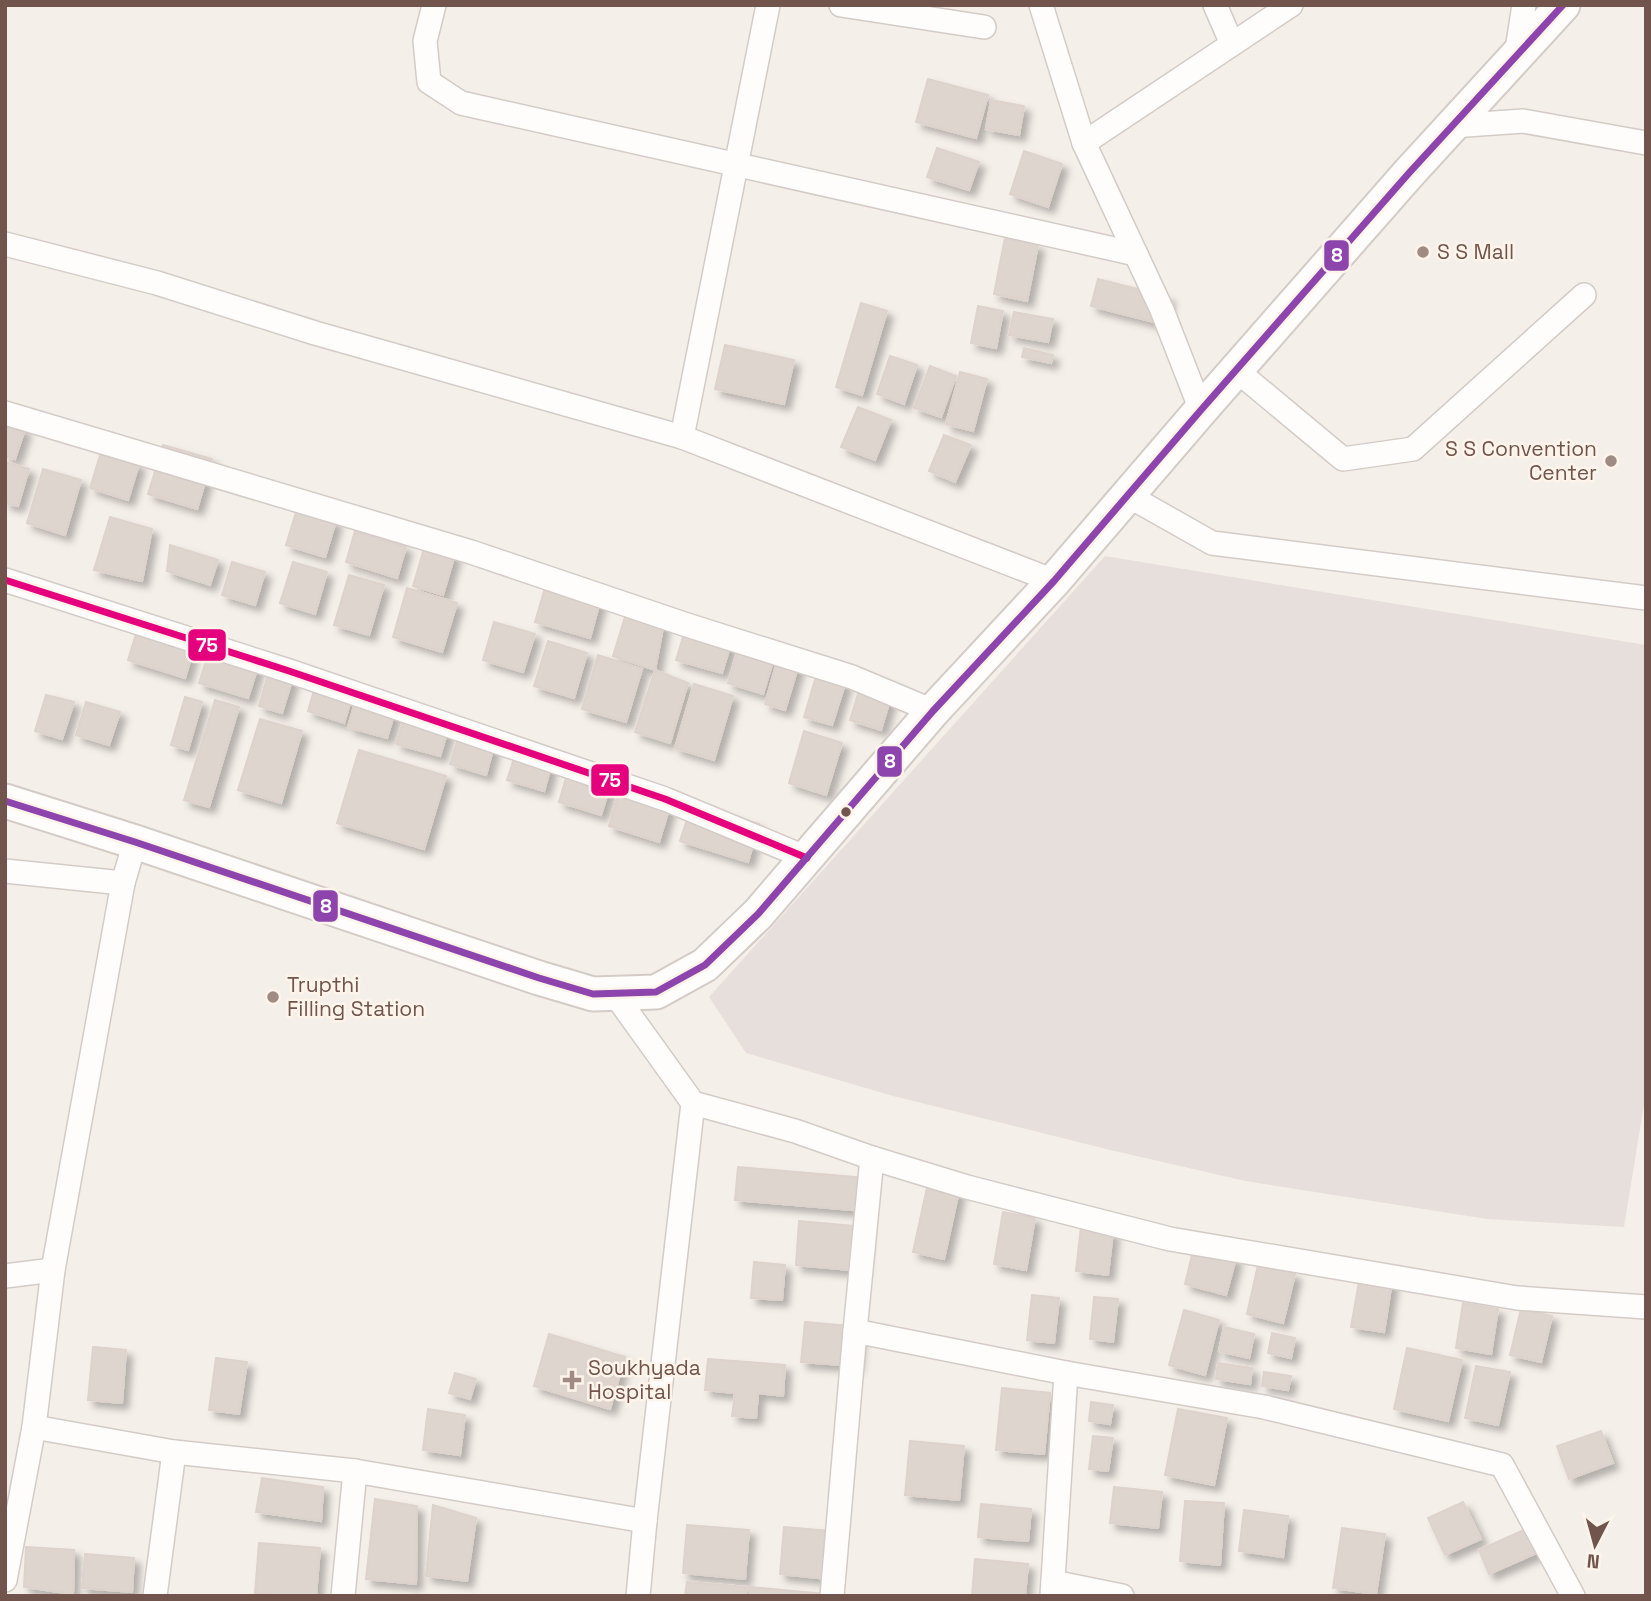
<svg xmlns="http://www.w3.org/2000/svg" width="1651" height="1601" viewBox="0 0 1651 1601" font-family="'Space Grotesk',sans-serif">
  <defs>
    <filter id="shadow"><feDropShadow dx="6" dy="6" stdDeviation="3.5" flood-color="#0004"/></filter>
  </defs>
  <rect width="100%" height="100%" fill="#f5efe9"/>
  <!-- industrial -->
  <polygon fill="#e7dfdb" points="1105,556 1646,645 1646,1092 1624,1227 1487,1219 1245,1181 1106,1149 893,1096 746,1053 709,997"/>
  <!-- building -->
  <g fill="#ded5cf" stroke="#ded2cc" stroke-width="2" filter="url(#shadow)">
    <polygon points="928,79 988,95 976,138 916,122"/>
    <polygon points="991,100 1024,106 1019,135 986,129"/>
    <polygon points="937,148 979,162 969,190 927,177"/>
    <polygon points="1024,151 1062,164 1048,207 1010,194"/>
    <polygon points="1005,238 1038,245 1027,301 994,294"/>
    <polygon points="1098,279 1169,297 1162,324 1091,306"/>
    <polygon points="861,303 887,311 862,395 836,387"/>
    <polygon points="978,306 1003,311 996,348 971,343"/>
    <polygon points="1014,312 1053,319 1048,342 1009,335"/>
    <polygon points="725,345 794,360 784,404 715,389"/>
    <polygon points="1024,348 1053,355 1051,363 1022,357"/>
    <polygon points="890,356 917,365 904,404 877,394"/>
    <polygon points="930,366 956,376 941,417 914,408"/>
    <polygon points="960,372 987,379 973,431 946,424"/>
    <polygon points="858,407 891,420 875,460 841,447"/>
    <polygon points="5,423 25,429 15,459 5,456"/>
    <polygon points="944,435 971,445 955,482 929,471"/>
    <polygon points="163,445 212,459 197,509 148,494"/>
    <polygon points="101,452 139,464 128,500 90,488"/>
    <polygon points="5,462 29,469 18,506 5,503"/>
    <polygon points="43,469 81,480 65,535 27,523"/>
    <polygon points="297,509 336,521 325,557 286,545"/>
    <polygon points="110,517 152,529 142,581 94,570"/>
    <polygon points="355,531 406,547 397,578 346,562"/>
    <polygon points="170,545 218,560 210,585 167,571"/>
    <polygon points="425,545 455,554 443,595 413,586"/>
    <polygon points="232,562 265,572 255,605 222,595"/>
    <polygon points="293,562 327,572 315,614 280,603"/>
    <polygon points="349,575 384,585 369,635 334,625"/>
    <polygon points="547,581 601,598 590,638 535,622"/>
    <polygon points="407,588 457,603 442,652 393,637"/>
    <polygon points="627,610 664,622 655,670 613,656"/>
    <polygon points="494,622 535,634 523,672 483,660"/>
    <polygon points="139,624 196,641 185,678 128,660"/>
    <polygon points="686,627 732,640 722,673 676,660"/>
    <polygon points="548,641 587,653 574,698 534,686"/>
    <polygon points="740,642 776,652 763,694 728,683"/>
    <polygon points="210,648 259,663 248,698 199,683"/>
    <polygon points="598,655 642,669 626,722 582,709"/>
    <polygon points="778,658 799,664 785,710 765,704"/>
    <polygon points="270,667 294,674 282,713 259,706"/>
    <polygon points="655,670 688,683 670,743 635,732"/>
    <polygon points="817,673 846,681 832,725 804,717"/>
    <polygon points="864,674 895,683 881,730 850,720"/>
    <polygon points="317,680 354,691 344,723 308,711"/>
    <polygon points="694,684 733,696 714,760 675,748"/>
    <polygon points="46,695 74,702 62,739 35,731"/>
    <polygon points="357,696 396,708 387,738 348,727"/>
    <polygon points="185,697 202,702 188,750 171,745"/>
    <polygon points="215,700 239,707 209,807 184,800"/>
    <polygon points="86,702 120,712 109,745 76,735"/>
    <polygon points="407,708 451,721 440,756 396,744"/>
    <polygon points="260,719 302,731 281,803 238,790"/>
    <polygon points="461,728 496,739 486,775 450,764"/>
    <polygon points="804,731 842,743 826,795 789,783"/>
    <polygon points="517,749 553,760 544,791 507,780"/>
    <polygon points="359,750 446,776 424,849 337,823"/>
    <polygon points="569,767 612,780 601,815 559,802"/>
    <polygon points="619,791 670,806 659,842 609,826"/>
    <polygon points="692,804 759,824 748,862 680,841"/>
    <polygon points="738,1167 866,1178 863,1211 735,1200"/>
    <polygon points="928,1183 959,1191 944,1259 913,1252"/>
    <polygon points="1003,1212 1035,1218 1026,1270 994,1264"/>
    <polygon points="799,1221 865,1227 861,1271 796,1265"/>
    <polygon points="1081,1227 1113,1231 1108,1275 1076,1271"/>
    <polygon points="1194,1247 1236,1258 1226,1295 1185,1284"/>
    <polygon points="754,1262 785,1265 782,1300 751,1298"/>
    <polygon points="1258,1265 1295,1274 1283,1323 1247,1314"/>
    <polygon points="1360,1276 1392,1281 1384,1332 1351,1327"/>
    <polygon points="1032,1295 1059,1298 1054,1343 1027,1340"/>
    <polygon points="1094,1297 1118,1299 1113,1342 1090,1339"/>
    <polygon points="1463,1303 1498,1309 1491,1354 1456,1348"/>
    <polygon points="1521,1309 1552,1316 1541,1362 1510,1355"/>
    <polygon points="1184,1310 1219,1320 1205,1375 1169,1365"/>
    <polygon points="805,1322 860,1327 856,1366 801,1362"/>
    <polygon points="1224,1327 1254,1334 1249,1358 1219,1351"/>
    <polygon points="1272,1333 1295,1338 1291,1358 1268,1353"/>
    <polygon points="549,1334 625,1357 610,1409 534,1386"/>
    <polygon points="93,1347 126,1350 122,1403 88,1400"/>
    <polygon points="1407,1348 1462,1360 1448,1421 1394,1409"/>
    <polygon points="216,1358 247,1362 239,1414 209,1410"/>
    <polygon points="708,1359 785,1365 783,1396 758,1393 756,1418 732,1416 735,1393 705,1390"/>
    <polygon points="1218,1363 1252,1368 1250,1384 1216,1379"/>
    <polygon points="1476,1366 1510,1372 1498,1425 1465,1418"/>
    <polygon points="1264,1372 1291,1376 1288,1390 1262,1386"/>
    <polygon points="455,1373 476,1379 470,1399 449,1393"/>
    <polygon points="1002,1388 1050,1393 1044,1454 996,1450"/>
    <polygon points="1091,1402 1113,1405 1110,1424 1089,1421"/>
    <polygon points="428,1409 465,1415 460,1455 423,1450"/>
    <polygon points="1178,1409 1227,1418 1214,1485 1165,1475"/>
    <polygon points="1601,1431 1613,1463 1569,1479 1557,1446"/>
    <polygon points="1093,1436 1113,1438 1108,1471 1089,1469"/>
    <polygon points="910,1441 964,1446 959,1500 905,1495"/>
    <polygon points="262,1478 323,1487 321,1521 256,1512"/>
    <polygon points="1114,1487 1162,1492 1158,1528 1110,1523"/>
    <polygon points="375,1499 417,1506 416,1584 366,1579"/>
    <polygon points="1185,1501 1224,1503 1220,1565 1180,1561"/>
    <polygon points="1463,1502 1481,1539 1445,1555 1428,1518"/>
    <polygon points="981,1504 1031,1509 1028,1541 978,1537"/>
    <polygon points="433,1505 476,1518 467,1581 426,1576"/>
    <polygon points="1244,1510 1288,1516 1283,1557 1239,1551"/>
    <polygon points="687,1525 749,1530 745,1579 683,1573"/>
    <polygon points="784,1527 831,1531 827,1579 780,1574"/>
    <polygon points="1342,1528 1385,1534 1376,1594 1333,1588"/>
    <polygon points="1528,1528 1539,1552 1489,1574 1479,1550"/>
    <polygon points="259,1543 320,1548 316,1596 283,1596 255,1593"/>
    <polygon points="26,1547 74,1550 73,1594 24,1587"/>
    <polygon points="85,1554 134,1558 132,1592 82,1588"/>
    <polygon points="975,1559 1028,1564 1025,1596 972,1596"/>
    <polygon points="687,1582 746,1587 745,1596 685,1596"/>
    <polygon points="750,1587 825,1594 825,1596 750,1596"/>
  </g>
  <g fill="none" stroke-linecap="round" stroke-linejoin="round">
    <defs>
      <g id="minor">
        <polyline points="434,5 425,41 429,82 461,103 1136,254"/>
        <polyline points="841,5 984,27"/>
        <polyline points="1041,5 1084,143 1162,310 1201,410"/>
        <polyline points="1215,5 1232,44"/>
        <polyline points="1516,56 1524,5"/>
        <polyline points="1452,126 1523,121 1646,143"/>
        <polyline points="1084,143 1291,5"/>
        <polyline points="5,244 157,283 315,333 682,437 1054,581"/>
        <polyline points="1236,370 1343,459 1413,449 1584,295"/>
        <polyline points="5,413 471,552 687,625 852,677 933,711"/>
        <polyline points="682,437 768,5"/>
        <polyline points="1127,495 1212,543 1646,598"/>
        <polyline points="5,580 289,671 665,799 807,858"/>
        <polyline points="5,871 123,883"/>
        <polyline points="614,993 693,1103 795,1131 872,1158 967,1187 1170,1239 1517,1298 1646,1307"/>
        <polyline points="5,1276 53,1270"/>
        <polyline points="855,1331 1066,1373 1264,1407 1502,1465 1573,1596"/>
        <polyline points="34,1427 174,1452 355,1471 645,1521"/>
        <polyline points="5,1580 34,1427 53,1270 123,883 135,842"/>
        <polyline points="1053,1582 1122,1596"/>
        <polyline points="155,1596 174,1452"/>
        <polyline points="343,1596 355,1471"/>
        <polyline points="638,1596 645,1521 693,1103"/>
        <polyline points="832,1596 855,1331 872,1158"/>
        <polyline points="1052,1596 1066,1373"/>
      </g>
      <polyline id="secondary" points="5,801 135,842 539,978 593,994 656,992 705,965 758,914 933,711 1054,581 1201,410 1409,173 1563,5"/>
    </defs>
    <!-- minor casing -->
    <use href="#minor" stroke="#d4cbc7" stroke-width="26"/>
    <!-- secondary casing -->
    <use href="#secondary" stroke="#d4cbc6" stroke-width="37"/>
    <!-- minor -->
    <use href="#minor" stroke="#fefdfc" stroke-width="23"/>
    <!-- secondary -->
    <use href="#secondary" stroke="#fefdfc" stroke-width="33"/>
    <defs>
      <polyline id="bus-1" points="5,580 289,671 665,799 807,858"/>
      <polyline id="bus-2" points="5,801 135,842 539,978 593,994 656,992 705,965 758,914 933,711 1054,581 1201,410 1409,173 1563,5"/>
    </defs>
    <!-- bus-1 casing -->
    <use href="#bus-1" stroke="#fef4ea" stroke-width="12"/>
    <!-- bus-2 casing -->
    <use href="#bus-2" stroke="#fef4ea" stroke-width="12"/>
    <!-- bus-1 -->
    <use href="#bus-1" stroke="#e5007d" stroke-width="7"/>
    <!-- bus-2 -->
    <use href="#bus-2" stroke="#8e44ad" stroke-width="7"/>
  </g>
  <!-- markers -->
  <g fill="#9f8b83" stroke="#fef4ea" stroke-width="2.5">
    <circle cx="1423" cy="252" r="7"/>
    <circle cx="1611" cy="461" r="7"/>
    <circle cx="273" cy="997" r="7"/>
    <path d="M568.5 1369.5h7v7h7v7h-7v7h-7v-7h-7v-7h7z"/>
  </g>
  <circle fill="#71554c" stroke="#fef4ea" stroke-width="2.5" cx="846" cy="812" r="6"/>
  <g text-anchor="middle" stroke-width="5" stroke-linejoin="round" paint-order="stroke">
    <!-- poi labels -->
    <g font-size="21" fill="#71554c" stroke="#fef4ea" text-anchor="start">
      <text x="1437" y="259">S S Mall</text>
      <text x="1597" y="456" text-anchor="end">S S Convention<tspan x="1597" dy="24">Center</tspan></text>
      <text x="287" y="992">Trupthi<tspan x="287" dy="24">Filling Station</tspan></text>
      <text x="588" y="1375">Soukhyada<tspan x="588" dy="24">Hospital</tspan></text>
    </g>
  </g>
  <g stroke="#fef4ea" stroke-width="2.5">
    <rect x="1323" y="239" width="27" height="33" rx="7" fill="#8e44ad"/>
    <rect x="187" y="628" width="40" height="34" rx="7" fill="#e5007d"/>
    <rect x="876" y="745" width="27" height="33" rx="7" fill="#8e44ad"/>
    <rect x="590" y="763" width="40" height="34" rx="7" fill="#e5007d"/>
    <rect x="312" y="889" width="27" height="34" rx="7" fill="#8e44ad"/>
  </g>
  <g font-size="19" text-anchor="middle" font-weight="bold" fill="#fff">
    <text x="1337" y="262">8</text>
    <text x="207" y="652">75</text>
    <text x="890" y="768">8</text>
    <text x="610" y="787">75</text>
    <text x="326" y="913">8</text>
  </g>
  <!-- border -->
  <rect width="1651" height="1601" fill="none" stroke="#71554c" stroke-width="14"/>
  <!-- north arrow -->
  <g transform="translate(1595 1545) rotate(186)" stroke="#fef4ea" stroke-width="5" paint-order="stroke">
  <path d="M0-5L12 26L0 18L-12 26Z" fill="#71554c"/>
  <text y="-10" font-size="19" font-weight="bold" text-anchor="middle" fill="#71554c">N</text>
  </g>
</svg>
